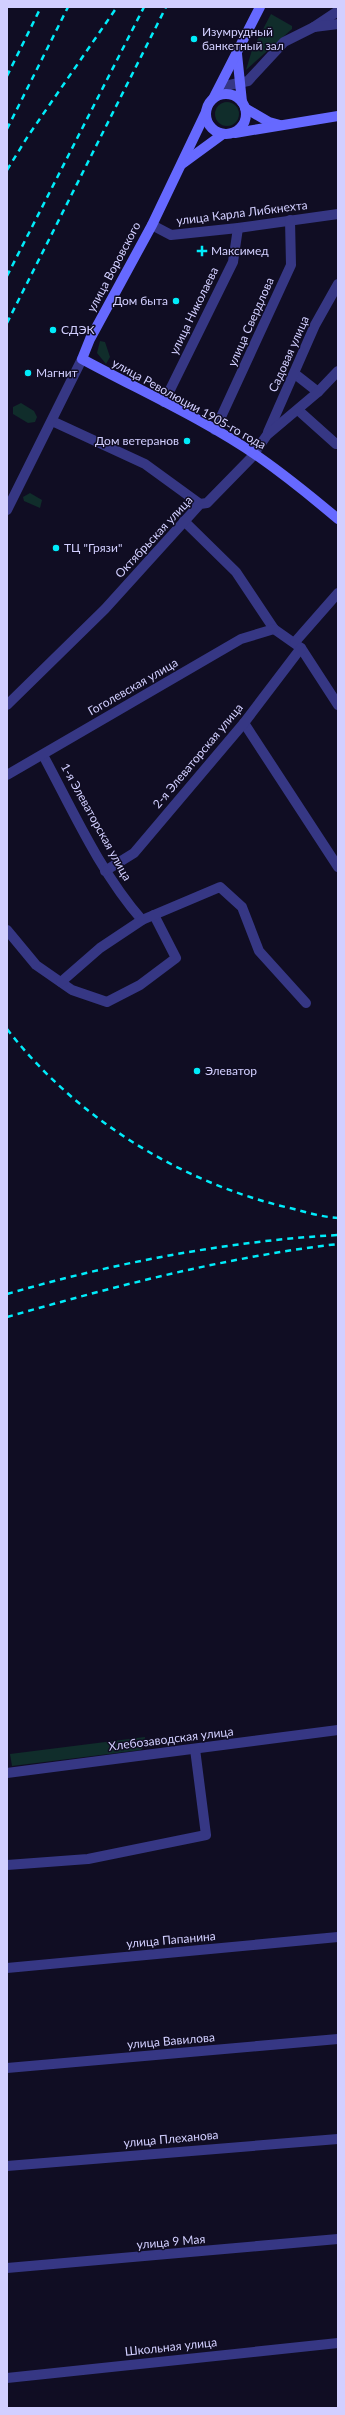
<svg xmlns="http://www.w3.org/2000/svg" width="345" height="2415" viewBox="0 0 345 2415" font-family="Lato,sans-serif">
  <rect width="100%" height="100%" fill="#100d23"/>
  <!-- green -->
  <g fill="#102d2b">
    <polygon points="271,14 292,26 292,29 246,70 252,50"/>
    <circle cx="227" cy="114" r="12"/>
    <polygon points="100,341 105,342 110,357 106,364 97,353"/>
    <polygon points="21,403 34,411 37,417 35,422 28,423 13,414 13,407"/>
    <polygon points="30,493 42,500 40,508 24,501 23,497"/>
    <polygon points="145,1737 145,1744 141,1750 12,1766 10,1754"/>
  </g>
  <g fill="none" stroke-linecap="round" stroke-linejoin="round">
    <!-- street -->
    <g stroke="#363784" stroke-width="10">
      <polyline points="314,27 338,11"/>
      <polyline points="220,87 248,81 284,42 314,27 338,24"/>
      <polyline points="152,225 171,235 238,228 338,214"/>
      <polyline points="295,374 318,392"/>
      <polyline points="164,402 233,262 238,228"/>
      <polyline points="298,410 336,444 338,443"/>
      <polyline points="52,421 145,464 200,504"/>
      <polyline points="215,430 291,265 290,220"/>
      <polyline points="268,432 315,325 338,284"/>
      <polyline points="7,510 82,359"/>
      <polyline points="184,521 236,572 274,629 301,648 338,705"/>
      <polyline points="295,642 338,593"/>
      <polyline points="7,705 105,609 200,504 207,503 251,458 267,435 318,392 338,371"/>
      <polyline points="244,723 338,867"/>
      <path d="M43,755C73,811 100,872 142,920"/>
      <polyline points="7,775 241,639 274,629"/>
      <polyline points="105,871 134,853 244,723 301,648"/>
      <polyline points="7,930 36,965 72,990 107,1002 140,985 176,958 154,915"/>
      <polyline points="61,982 100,948 142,920 220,887 242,907 259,951 306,1003"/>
      <polyline points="7,1773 338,1730"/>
      <polyline points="7,1865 88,1859 206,1835 195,1749"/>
      <polyline points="7,1968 338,1937"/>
      <polyline points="7,2068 338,2039"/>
      <polyline points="7,2166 338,2139"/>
      <polyline points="7,2268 338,2239"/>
      <polyline points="7,2378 338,2343"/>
    </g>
    <!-- secondary -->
    <g stroke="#6669ff" stroke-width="10">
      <polyline points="237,54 242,102"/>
      <circle cx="226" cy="114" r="20"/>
      <polyline points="214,97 260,7"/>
      <polyline points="245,108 269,122 280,125"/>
      <path d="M206,112L152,225L90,339L82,359C141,391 204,419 259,457C286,476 312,497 338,519"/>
      <polyline points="235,133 338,116"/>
      <polyline points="182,164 223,134"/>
    </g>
    <!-- rail -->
    <g stroke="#00ecfa" stroke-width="2.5" stroke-dasharray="6 5" stroke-linecap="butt">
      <polyline points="7,76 41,7"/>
      <polyline points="7,129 68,7"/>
      <polyline points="7,170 28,136 117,7"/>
      <polyline points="7,276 144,7"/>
      <polyline points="7,323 166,7"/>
      <path d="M7,1029C77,1119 182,1184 294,1209C308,1213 323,1217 338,1218"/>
      <path d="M7,1294C114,1263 227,1241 338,1235"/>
      <path d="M7,1317C116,1286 226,1257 338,1244"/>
    </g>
  </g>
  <!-- markers -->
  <g fill="#00ecfa" stroke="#100d23" stroke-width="1.5">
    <circle cx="194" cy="39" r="4"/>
    <path d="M200 245h4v4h4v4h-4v4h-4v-4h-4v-4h4z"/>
    <circle cx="176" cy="301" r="4"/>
    <circle cx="53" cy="330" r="4"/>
    <circle cx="28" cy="373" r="4"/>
    <circle cx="187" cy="441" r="4"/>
    <circle cx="56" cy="548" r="4"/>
    <circle cx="197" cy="1071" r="4"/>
  </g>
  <g text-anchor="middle" stroke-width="3" stroke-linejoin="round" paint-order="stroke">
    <!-- poi labels -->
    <g font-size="12" fill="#d2cfff" stroke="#100d23" text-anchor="start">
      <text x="202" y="36">Изумрудный<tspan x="202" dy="14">банкетный зал</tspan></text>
      <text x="211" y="255">Максимед</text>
      <text x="168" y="305" text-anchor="end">Дом быта</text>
      <text x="61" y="334">СДЭК</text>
      <text x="36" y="377">Магнит</text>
      <text x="179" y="445" text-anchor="end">Дом ветеранов</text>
      <text x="64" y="552">ТЦ "Грязи"</text>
      <text x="205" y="1075">Элеватор</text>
    </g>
    <!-- street labels -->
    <g font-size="12" fill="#d2cfff" stroke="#100d23">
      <text transform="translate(242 213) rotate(-7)" y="4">улица Карла Либкнехта</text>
      <text transform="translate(114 267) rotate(-62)" y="4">улица Воровского</text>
      <text transform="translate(194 311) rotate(-64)" y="4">улица Николаева</text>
      <text transform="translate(251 322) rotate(-66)" y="4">улица Свердлова</text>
      <text transform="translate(289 354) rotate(-66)" y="4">Садовая улица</text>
      <text transform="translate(189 404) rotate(29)" y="4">улица Революции 1905-го года</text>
      <text transform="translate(154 537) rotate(-47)" y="4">Октябрьская улица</text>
      <text transform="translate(133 687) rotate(-30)" y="4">Гоголевская улица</text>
      <text transform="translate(198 756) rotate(-50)" y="4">2-я Элеваторская улица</text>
      <text transform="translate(96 822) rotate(61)" y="4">1-я Элеваторская улица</text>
      <text transform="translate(171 1739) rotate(-7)" y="4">Хлебозаводская улица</text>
      <text transform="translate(171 1940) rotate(-5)" y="4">улица Папанина</text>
      <text transform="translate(171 2041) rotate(-5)" y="4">улица Вавилова</text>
      <text transform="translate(171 2139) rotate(-5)" y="4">улица Плеханова</text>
      <text transform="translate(171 2242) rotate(-5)" y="4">улица 9 Мая</text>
      <text transform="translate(171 2347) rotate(-6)" y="4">Школьная улица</text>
    </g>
  </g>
  <!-- border -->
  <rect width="345" height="2415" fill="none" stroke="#d2cfff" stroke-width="16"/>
</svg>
